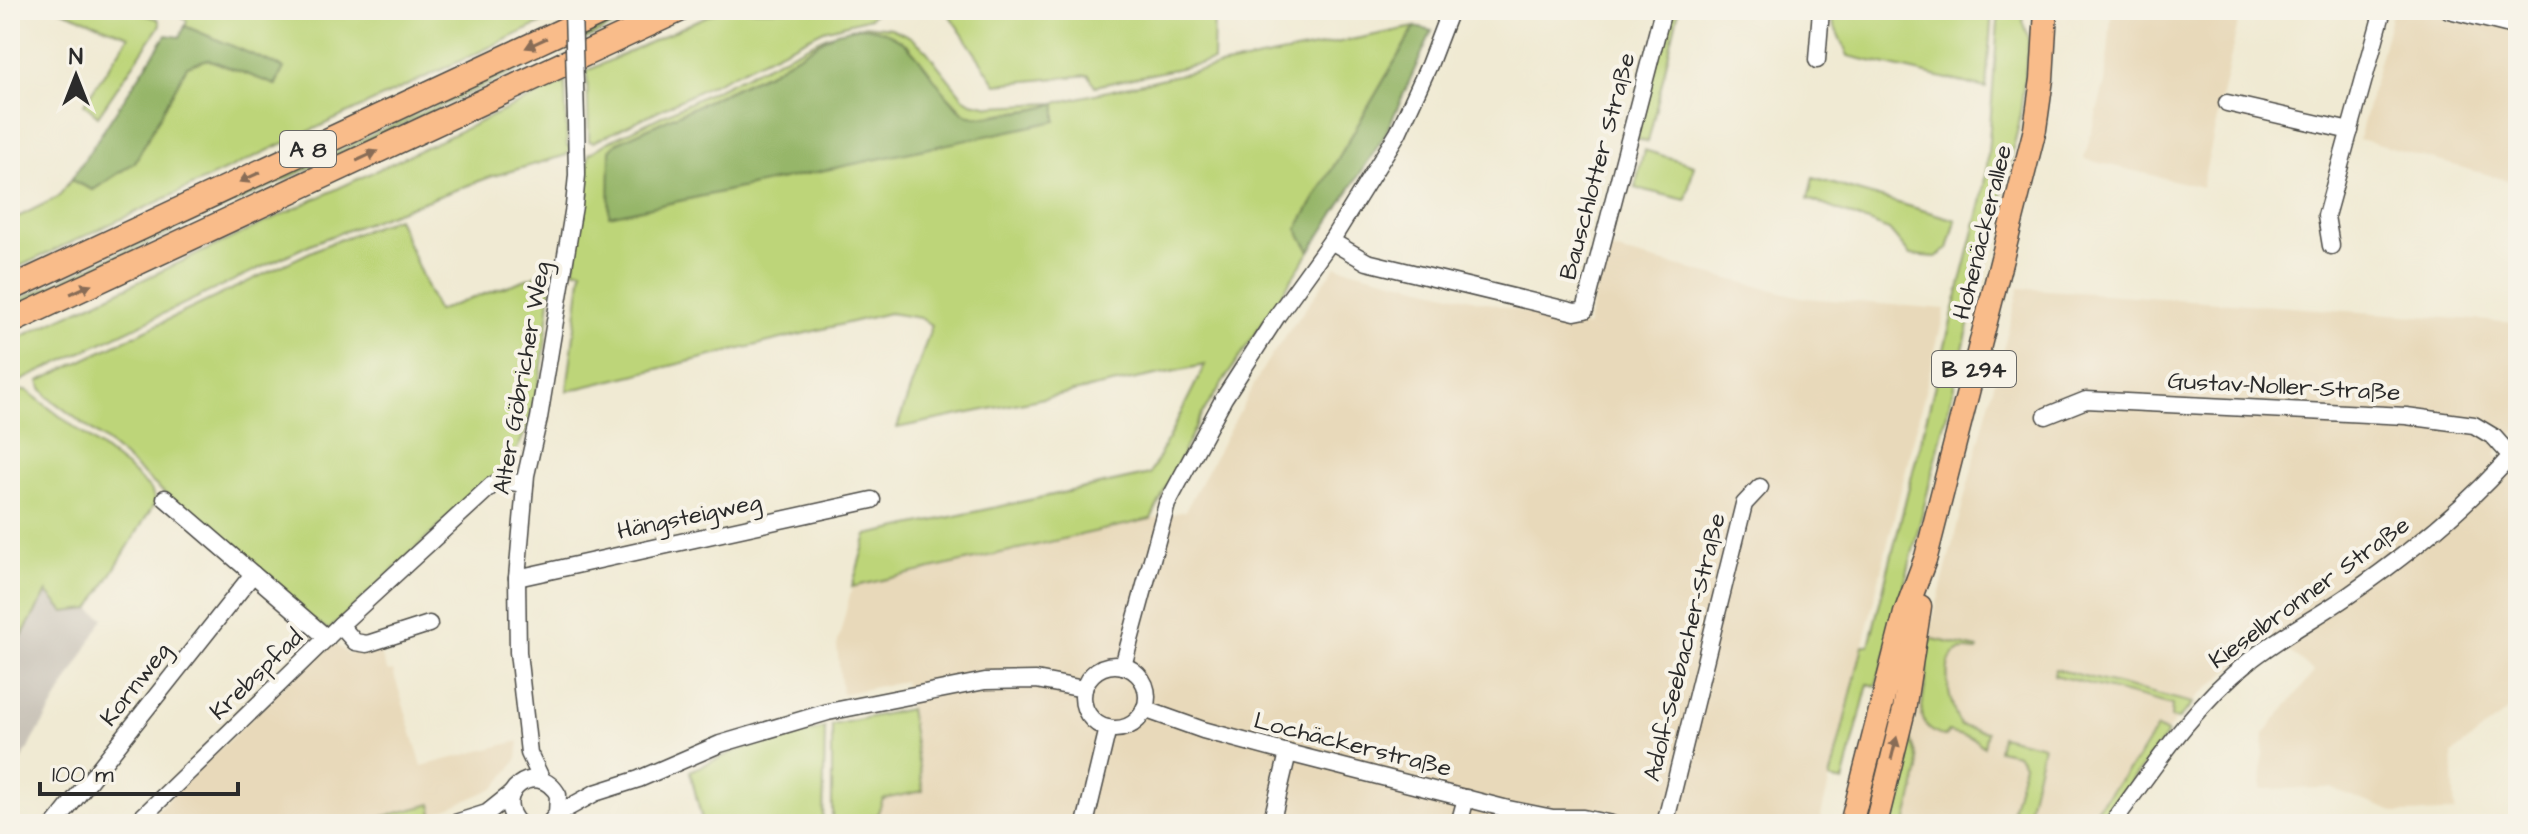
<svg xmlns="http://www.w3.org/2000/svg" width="2528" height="834" viewBox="0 0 2528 834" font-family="'Architects Daughter',sans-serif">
  <rect width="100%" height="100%" fill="#f7f3e8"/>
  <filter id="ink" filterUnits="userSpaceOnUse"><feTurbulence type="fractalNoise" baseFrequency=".0125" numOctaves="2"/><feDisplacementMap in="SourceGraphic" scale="16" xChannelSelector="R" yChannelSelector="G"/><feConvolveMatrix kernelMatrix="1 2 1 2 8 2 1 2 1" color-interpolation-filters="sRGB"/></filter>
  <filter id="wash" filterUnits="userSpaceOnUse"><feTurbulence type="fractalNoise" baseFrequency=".006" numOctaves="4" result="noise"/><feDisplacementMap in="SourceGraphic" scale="32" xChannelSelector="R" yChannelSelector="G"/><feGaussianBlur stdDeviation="1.8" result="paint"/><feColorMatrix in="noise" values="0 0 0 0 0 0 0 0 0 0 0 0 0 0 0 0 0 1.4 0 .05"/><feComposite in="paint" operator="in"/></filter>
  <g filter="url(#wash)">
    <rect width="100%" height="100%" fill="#f0ead3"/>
    <!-- built -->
    <g fill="#e8d9ba">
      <polygon points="2112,10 2241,10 2202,187 2084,159 2105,83"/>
      <polygon points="2393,10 2518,10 2518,183 2359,139"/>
      <polygon points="1613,250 1805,298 1945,309 1819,824 820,824 832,823 883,799 923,790 904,681 842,694 837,646 852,587 1185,511 1266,363 1336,266 1587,327 1605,253"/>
      <polygon points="2019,288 2518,323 2518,428 2495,454 2518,476 2518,703 2452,754 2455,812 2397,813 2330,788 2261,789 2264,734 2314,672 2270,636 2191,703 2088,824 1883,824 1928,638"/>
      <polygon points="331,641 348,654 378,648 388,672 393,671 422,766 519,741 517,760 496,787 433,815 432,805 354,824 143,824"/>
    </g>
    <!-- industrial -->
    <polygon fill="#c9c3b8" points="47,591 64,612 90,609 104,618 10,780 10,656"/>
    <!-- green -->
    <g fill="#bdd579" stroke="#748052" stroke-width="2" fill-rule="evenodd">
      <polygon points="60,10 132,10 158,19 160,25 98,116 84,104 129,36"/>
      <polygon points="183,10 562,10 563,13 10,271 10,221 58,197 71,180 93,190 135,162 187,66 207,59 276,85 283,68 185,26 187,21 180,14"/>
      <polygon points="639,10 647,10 10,308 10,304"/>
      <polygon points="720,10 877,10 870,18 824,30 594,142 589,141 587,71"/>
      <polygon points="946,10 1214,10 1213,61 1095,86 1089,75 996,84"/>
      <polygon points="1666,10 1679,10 1648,142 1634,138"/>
      <polygon points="1835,10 1992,10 1986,88 1848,56 1832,21"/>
      <polygon points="1999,10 2025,10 2023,21 2029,38 2019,124 1898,611 1876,686 1868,684 1843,782 1830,779 1863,645 1869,645 1981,203 1987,166"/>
      <path d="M865,25L891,28L911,37L924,48L963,97L971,102L991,106L1056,103L1195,71L1415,27L1297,229L1310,251L1200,417L1151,519L852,587L867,535L1150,474L1205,365L897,428L932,325L920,318L889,313L567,391L582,270H574L589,154L608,142L827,36ZM837,32L907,44L943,91L967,116L979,117L1044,108L1055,103L1056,120L616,143L770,72Z"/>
      <polygon points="565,82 567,146 571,147 567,155 490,177 313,243 10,386 10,342"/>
      <polygon points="1644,150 1694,165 1686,200 1635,188"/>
      <polygon points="1813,178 1956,220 1948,249 1936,257 1910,255 1889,230 1808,199"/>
      <path d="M397,218L437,311L552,270C549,320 540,449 494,475L329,630L293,607L108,443L48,397L41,388L39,381L323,246Z"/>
      <polygon points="26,390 130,470 151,490 156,501 90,609 64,612 47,592 10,656 10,393"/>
      <path d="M1924,637L1978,649L1977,651C1971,651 1963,648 1957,652C1938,664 1952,711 1961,726L1987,732L1984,747L1974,739L1948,732L1946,737C1908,727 1926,697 1927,670C1927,659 1923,648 1924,637Z"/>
      <polygon points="2055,669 2193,703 2179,719 2171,718 2172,705 2054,675"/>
      <polygon points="909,709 923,791 883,799 877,815 832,823 832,725"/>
      <polygon points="825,728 823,823 703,824 690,771 740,749"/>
      <polygon points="2157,728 2168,733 2099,824 2084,824 2139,757"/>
      <polygon points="1908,731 1918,760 1919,770 1906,824 1883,824"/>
      <polygon points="2001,736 2043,746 2025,824 2009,824 2024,764 2017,754 1998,750"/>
      <polygon points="432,804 433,824 354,824"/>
    </g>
    <!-- forest -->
    <g fill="#96b669" stroke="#60704a" stroke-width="2">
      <polygon points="185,26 284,68 275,85 208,59 187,66 135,162 93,190 71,180 166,35 180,37"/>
      <path d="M860,27C912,30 922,68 952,101C957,108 963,115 971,116C982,119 996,115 1008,113C1024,111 1040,110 1056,103V121L609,216L610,150L616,143L770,72L837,32Z"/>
      <polygon points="1415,27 1432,31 1385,135 1310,251 1297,229"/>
    </g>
  </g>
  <g filter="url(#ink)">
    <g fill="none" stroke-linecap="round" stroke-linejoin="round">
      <defs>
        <g id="minor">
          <polyline points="2449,10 2518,27"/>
          <polyline points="1817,60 1821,10"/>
          <polyline points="2227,103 2350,131"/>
          <polyline points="1331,241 1367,262 1575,312 1585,310 1663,10"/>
          <polyline points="2331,246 2326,216 2383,10"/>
          <polyline points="2046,416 2086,400 2406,416 2474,425 2494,437 2517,463"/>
          <polyline points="165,498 253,574"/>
          <polyline points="517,578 872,500"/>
          <polyline points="340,625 355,642 367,644 429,624"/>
          <circle cx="1115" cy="697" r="32"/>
          <polyline points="1123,666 1167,504 1224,398 1277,316 1331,241 1398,133 1429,65 1450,10"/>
          <polyline points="1144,709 1203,730 1288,753 1508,809 1553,818 1583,818 1612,824"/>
          <polyline points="542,780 529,753 518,652 517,578 526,475 539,418 574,206 577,175 576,120"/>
          <polyline points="557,814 595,793 639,779 720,744 828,712 985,681 1036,680 1084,689"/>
          <polyline points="55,824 253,574 327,638"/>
          <polyline points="135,824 340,625 492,485 504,481 525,484"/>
          <polyline points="452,824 487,813 512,793"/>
          <path d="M519,824C489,794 537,758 558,795L557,814L549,824"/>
          <polyline points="1085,824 1108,728"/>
          <polyline points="1271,824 1288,753"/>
          <polyline points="1459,824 1466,798"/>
          <polyline points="1665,824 1744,504 1760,487"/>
          <path d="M2112,824C2153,768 2193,706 2248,662C2279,637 2316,618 2349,595C2410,553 2470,504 2518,448"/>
        </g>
        <g id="major">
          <polyline points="1851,824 1905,613 1926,557 2035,129 2042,79 2046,10"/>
          <polyline points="1876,824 1904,710 1920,606"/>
        </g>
        <g id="highway">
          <polyline points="10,289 607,10"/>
          <polyline points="10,322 679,10"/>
        </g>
      </defs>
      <!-- minor casing -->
      <use href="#minor" stroke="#494844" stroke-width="19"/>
      <!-- major casing -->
      <use href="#major" stroke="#494844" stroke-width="25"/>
      <!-- highway casing -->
      <use href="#highway" stroke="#494844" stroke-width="27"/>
      <!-- minor -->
      <use href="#minor" stroke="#fff" stroke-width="16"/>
      <!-- major -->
      <use href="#major" stroke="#f9bc8a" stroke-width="22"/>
      <!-- highway -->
      <use href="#highway" stroke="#f9bc8a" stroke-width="24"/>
      <defs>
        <polyline id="minor-bridge" points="573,10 576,120"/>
      </defs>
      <!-- minor-bridge casing -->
      <use href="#minor-bridge" stroke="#494844" stroke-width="19" stroke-linecap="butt"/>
      <!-- minor-bridge -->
      <use href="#minor-bridge" stroke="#fff" stroke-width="16"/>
    </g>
    <!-- one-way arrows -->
    <defs><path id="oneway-solid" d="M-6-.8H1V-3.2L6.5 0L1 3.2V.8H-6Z" transform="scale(2)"/></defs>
    <g fill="#886c56">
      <use href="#oneway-solid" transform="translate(536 43) rotate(155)"/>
      <use href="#oneway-solid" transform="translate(367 156) rotate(-25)"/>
      <use href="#oneway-solid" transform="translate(250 177) rotate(155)"/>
      <use href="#oneway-solid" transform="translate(81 289) rotate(-25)"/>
      <use href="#oneway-solid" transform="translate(1894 748) rotate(-76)"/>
    </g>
  </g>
  <g text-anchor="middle" stroke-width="8" stroke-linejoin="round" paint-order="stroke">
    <!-- shield labels -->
    <g fill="#f7f3e8" stroke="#686764" stroke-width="2">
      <rect x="280" y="131" width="56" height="36" rx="6"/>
      <rect x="1932" y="351" width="84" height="36" rx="6"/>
    </g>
    <g font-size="22" font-weight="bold" fill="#2b2b2b">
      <text x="308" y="157">A 8</text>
      <text x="1974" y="377">B 294</text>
    </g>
    <!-- street labels -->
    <g font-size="24" fill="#2b2b2b" stroke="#f7f3e8">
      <text transform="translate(1597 166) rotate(-75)" y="8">Bauschlotter Straße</text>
      <text transform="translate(1982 232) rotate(-76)" y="8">Hohenäckerallee</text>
      <text transform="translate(521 378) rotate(-80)" y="8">Alter Göbricher Weg</text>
      <text transform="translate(2284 386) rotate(3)" y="8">Gustav-Noller-Straße</text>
      <text transform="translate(689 516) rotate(-12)" y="8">Hängsteigweg</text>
      <text transform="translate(2309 592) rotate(-36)" y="8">Kieselbronner Straße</text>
      <text transform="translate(1684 647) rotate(-76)" y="8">Adolf-Seebacher-Straße</text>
      <text transform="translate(256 674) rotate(-44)" y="8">Krebspfad</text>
      <text transform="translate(135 684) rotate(-52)" y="8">Kornweg</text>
      <text transform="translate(1353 744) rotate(14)" y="8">Lochäckerstraße</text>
    </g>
  </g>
  <!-- margin -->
  <rect width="2528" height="834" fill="none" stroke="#f7f3e8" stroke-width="40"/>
  <!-- north arrow -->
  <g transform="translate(76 76)" stroke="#f7f3e8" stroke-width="6" paint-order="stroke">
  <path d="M0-6L14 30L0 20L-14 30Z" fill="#2b2b2b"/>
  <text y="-12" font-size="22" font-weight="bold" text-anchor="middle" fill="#2b2b2b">N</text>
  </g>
  <!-- scale -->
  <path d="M40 782v12h198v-12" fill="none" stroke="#2b2b2b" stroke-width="4"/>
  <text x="52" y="782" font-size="24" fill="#2b2b2b" stroke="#f7f3e8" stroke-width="6" paint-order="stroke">100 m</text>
</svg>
